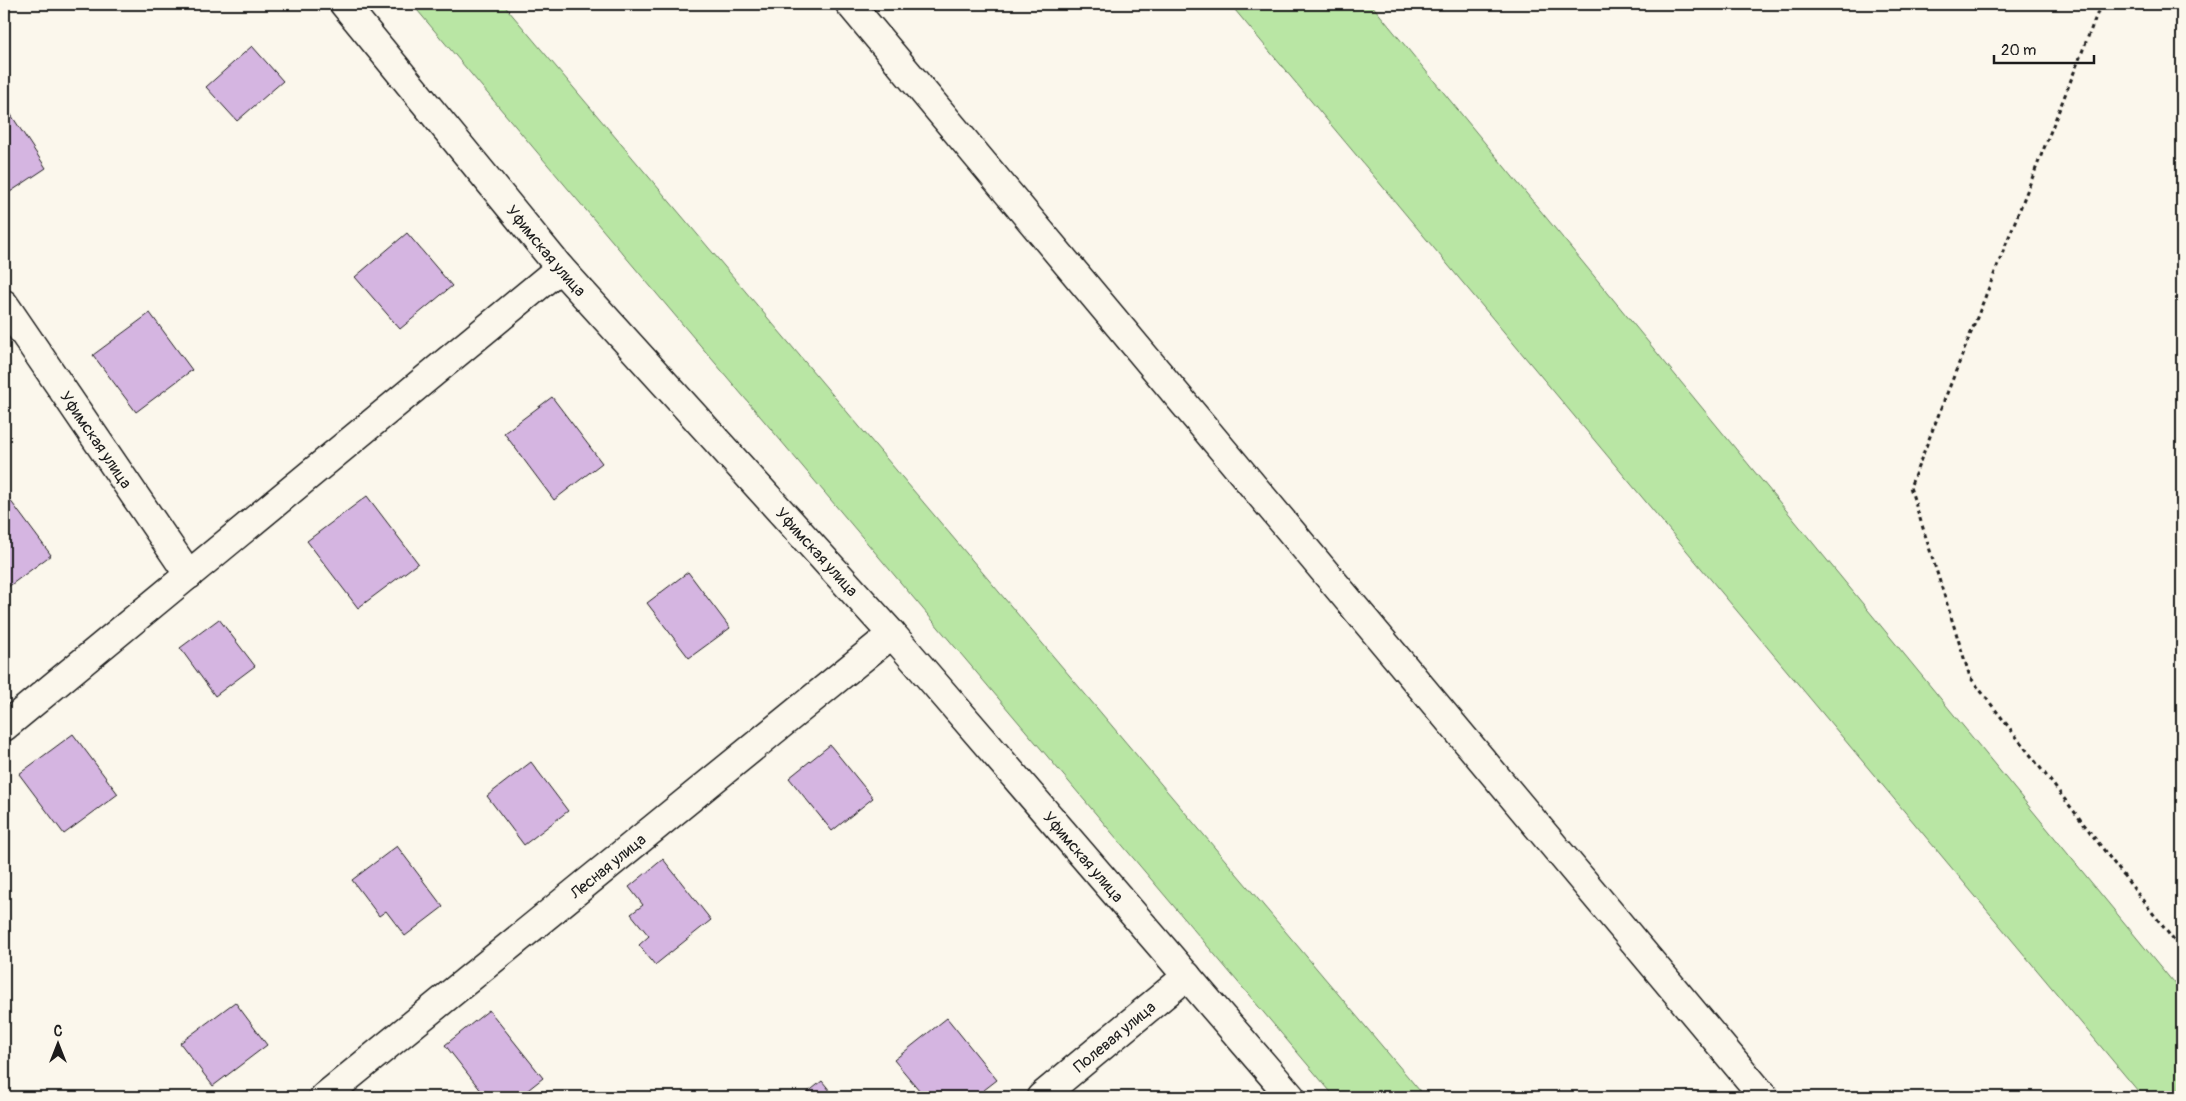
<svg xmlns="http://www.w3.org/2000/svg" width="2186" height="1101" viewBox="0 0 2186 1101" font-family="Pangolin,sans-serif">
  <rect width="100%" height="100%" fill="#fbf7ec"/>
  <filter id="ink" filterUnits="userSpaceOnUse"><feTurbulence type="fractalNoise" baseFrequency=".02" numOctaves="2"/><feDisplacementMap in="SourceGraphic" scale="10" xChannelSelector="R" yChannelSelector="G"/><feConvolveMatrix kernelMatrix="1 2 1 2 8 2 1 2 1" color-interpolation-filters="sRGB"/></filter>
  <g filter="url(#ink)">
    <!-- green -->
    <g fill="#b9e6a4" stroke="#6a8160">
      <polygon points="412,4 503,4 1425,1097 1335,1097"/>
      <polygon points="1230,4 1371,4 2182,993 2182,1097 2143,1097"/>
    </g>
    <!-- building -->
    <g fill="#d5b5e1" stroke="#1c1c1c">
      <polygon points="252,46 283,81 237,121 206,87"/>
      <polygon points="4,104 46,168 4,196"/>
      <polygon points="407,233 452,286 400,329 355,277"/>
      <polygon points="150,313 192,370 136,412 93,355"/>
      <polygon points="552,397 602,463 554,500 504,433"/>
      <polygon points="4,492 51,555 4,590"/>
      <polygon points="367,496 418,563 358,608 307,541"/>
      <polygon points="688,572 730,628 689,658 647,603"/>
      <polygon points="219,619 255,666 215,696 180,648"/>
      <polygon points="73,734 118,794 64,834 19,774"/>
      <polygon points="830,745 873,798 832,831 789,778"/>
      <polygon points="531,762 568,811 524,845 487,796"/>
      <polygon points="397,846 443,907 405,936 386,911 379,916 352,880"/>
      <polygon points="663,859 711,920 655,965 639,945 649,936 631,914 643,905 629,887"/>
      <polygon points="235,1002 267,1045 213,1086 180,1043"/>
      <polygon points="489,1010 543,1078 519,1097 486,1097 445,1045"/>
      <polygon points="947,1018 997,1080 975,1097 925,1097 894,1060"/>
      <polygon points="822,1081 835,1097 802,1097"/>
    </g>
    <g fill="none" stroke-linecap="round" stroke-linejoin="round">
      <defs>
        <g id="street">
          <path id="s1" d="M344,4L560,268L892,634L1291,1097"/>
          <path id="s2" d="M4,304L189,575"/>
          <polyline points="4,727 560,268"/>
          <path id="s3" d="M324,1097L892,634"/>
          <path id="s4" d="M1041,1097L1187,976"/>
        </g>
        <polyline id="primary" points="850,4 1764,1097"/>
      </defs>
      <!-- street casing -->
      <use href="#street" stroke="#1c1c1c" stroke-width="31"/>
      <!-- primary casing -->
      <use href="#primary" stroke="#1c1c1c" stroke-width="31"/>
      <!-- path -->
      <polyline stroke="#1c1c1c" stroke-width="3" stroke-dasharray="4 4" stroke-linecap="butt" points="2101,4 1910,487 1970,677 2182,951"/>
      <!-- street -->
      <use href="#street" stroke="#fbf7ec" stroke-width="28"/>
      <!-- primary -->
      <use href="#primary" stroke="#fbf7ec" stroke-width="28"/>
    </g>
  </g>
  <g text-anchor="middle" stroke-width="4" stroke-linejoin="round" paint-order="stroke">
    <!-- street labels -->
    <g font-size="16" fill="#1c1c1c" stroke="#fbf7ec">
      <text dy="6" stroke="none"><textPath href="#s1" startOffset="319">Уфимская улица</textPath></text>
      <text dy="6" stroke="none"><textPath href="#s2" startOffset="164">Уфимская улица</textPath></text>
      <text dy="6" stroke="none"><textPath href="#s1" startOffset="724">Уфимская улица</textPath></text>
      <text dy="6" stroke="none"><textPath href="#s1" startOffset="1129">Уфимская улица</textPath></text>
      <text dy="6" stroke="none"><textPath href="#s3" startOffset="366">Лесная улица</textPath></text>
      <text dy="6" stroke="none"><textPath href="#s4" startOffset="95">Полевая улица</textPath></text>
    </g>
  </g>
  <!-- margin -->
  <rect width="2186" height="1101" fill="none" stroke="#fbf7ec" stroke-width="20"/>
  <rect x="10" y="10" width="2166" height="1081" fill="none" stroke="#1c1c1c" stroke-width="2" filter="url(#ink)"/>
  <!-- north arrow -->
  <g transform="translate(58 1044)" stroke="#fbf7ec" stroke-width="4" paint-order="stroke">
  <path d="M0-4L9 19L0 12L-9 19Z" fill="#1c1c1c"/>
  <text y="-8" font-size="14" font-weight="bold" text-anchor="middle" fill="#1c1c1c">С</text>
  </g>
  <!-- scale -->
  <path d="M1994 55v8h100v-8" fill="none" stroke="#1c1c1c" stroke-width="2.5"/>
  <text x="2001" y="55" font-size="15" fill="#1c1c1c" stroke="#fbf7ec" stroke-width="4" paint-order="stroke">20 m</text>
</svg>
